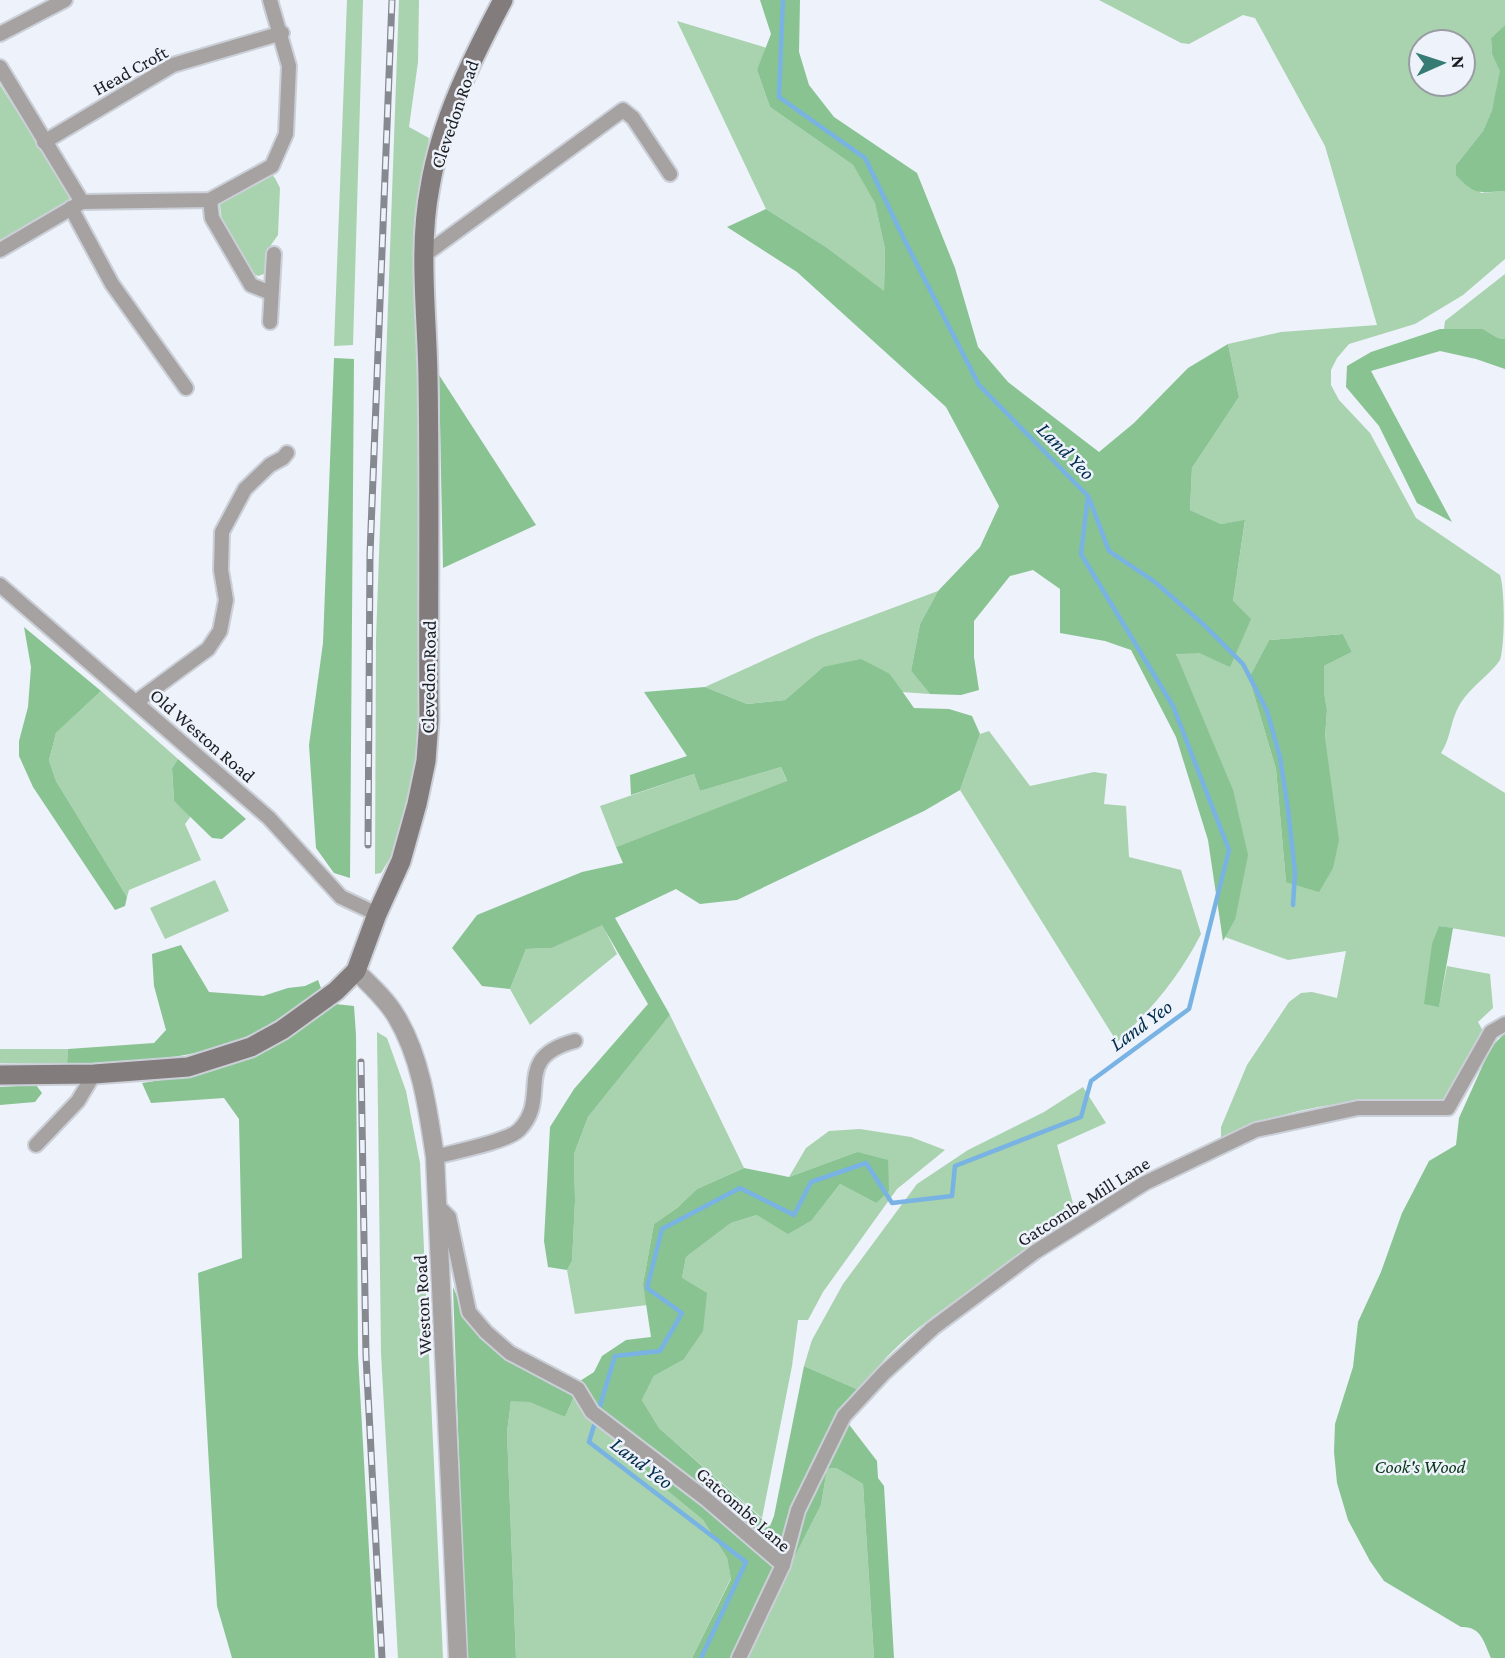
<svg xmlns="http://www.w3.org/2000/svg" width="1505" height="1658" viewBox="0 0 1505 1658" font-family="'Crimson Pro',serif">
  <rect width="100%" height="100%" fill="#edf2fb"/>
  <!-- green -->
  <g fill="#a9d2ae" fill-rule="evenodd">
    <polygon points="347,0 363,0 353,345 334,346"/>
    <polygon points="399,0 419,0 418,62 409,127 429,138 417,230 421,726 412,792 398,845 381,873 375,874 376,639"/>
    <path d="M1099,0H1505V25L1491,38L1492,54L1501,71L1492,110L1483,131L1456,165L1481,193L1505,191V259L1463,295L1415,324L1349,344L1337,358L1331,370V385L1339,400L1370,433L1416,518L1500,575C1505,590 1505,645 1500,660C1490,675 1472,685 1460,704C1450,721 1451,738 1441,753L1505,793V937L1439,926V1006L1447,966L1490,974L1493,1008L1478,1022L1483,1031L1445,1104C1412,1103 1379,1101 1347,1103C1304,1107 1260,1120 1221,1138V1127L1247,1065L1289,1002L1301,993L1312,992L1337,998L1346,951L1288,960L1225,937L1235,920L1176,653H1199L1230,666L1233,601L1245,521L1221,524L1190,510L1192,468L1239,397L1228,344L1281,332L1377,325L1325,146L1255,18L1243,15L1189,44L1181,43ZM1421,42H1463V84H1421ZM1343,634L1352,652L1324,666V692L1327,710L1325,738L1286,882L1276,769L1249,678L1269,640Z"/>
    <polygon points="677,21 767,48 757,70 770,107 853,165 875,202 885,249 884,292 826,247 766,209"/>
    <polygon points="0,85 68,192 70,200 66,208 0,242"/>
    <polygon points="270,173 275,178 280,188 278,235 271,245 270,267 264,274 258,276 251,272 222,221 220,205 226,197"/>
    <polygon points="1505,274 1505,339 1498,338 1483,329 1444,329 1445,321"/>
    <polygon points="938,591 920,624 911,671 930,694 902,692 890,674 823,667 785,700 747,704 705,687 815,637"/>
    <polygon points="101,691 178,759 172,770 174,801 191,816 185,824 201,860 129,890 127,897 56,781 49,760 56,733"/>
    <path d="M989,731L1030,786L1094,772L1107,774L1104,804L1126,806L1129,857L1181,870L1201,934C1178,979 1152,1008 1117,1042L960,790L980,734Z"/>
    <polygon points="781,767 787,782 616,847 600,806 694,774 700,791"/>
    <polygon points="215,880 229,911 165,939 150,908"/>
    <polygon points="602,924 617,954 530,1025 510,989 526,949 552,948"/>
    <polygon points="670,1015 744,1168 697,1189 677,1208 654,1224 643,1284 647,1305 575,1314 567,1270 572,1261 575,1201 574,1154 588,1117"/>
    <polygon points="377,1032 387,1038 406,1091 420,1163 443,1658 398,1658 381,1353"/>
    <polygon points="0,1049 68,1049 67,1064 0,1063"/>
    <path d="M1083,1087L1106,1123L1057,1145L1074,1207L1073,1221C1044,1241 1014,1261 984,1281C939,1312 889,1344 861,1391L804,1366L812,1340L843,1284L917,1184L968,1150L1044,1112Z"/>
    <polygon points="860,1129 911,1137 945,1150 897,1189 823,1292 808,1320 798,1320 792,1366 762,1518 659,1428 642,1400 654,1376 683,1360 682,1278 686,1257 731,1223 757,1215 812,1220 840,1184 876,1203 857,1152 789,1177 806,1148 829,1131"/>
    <polygon points="576,1392 598,1425 664,1488 703,1520 727,1558 731,1578 692,1658 516,1658 507,1432 511,1401 530,1401 565,1417"/>
    <polygon points="836,1468 863,1484 874,1658 743,1658 821,1505 827,1469"/>
  </g>
  <!-- forest -->
  <g fill="#88c391">
    <polygon points="760,0 800,0 799,52 809,85 834,117 917,173 955,268 978,347 1008,382 1099,452 1134,423 1188,368 1228,344 1239,397 1192,468 1190,510 1221,524 1245,520 1233,601 1251,619 1230,667 1199,653 1176,654 1233,790 1248,855 1235,920 1223,941 1208,840 1176,737 1131,650 1105,641 1060,633 1060,589 1033,570 1010,576 974,621 974,657 979,690 961,695 930,694 911,671 920,624 938,591 980,547 999,506 946,407 797,272 727,227 766,209 826,247 884,291 885,249 875,203 853,165 770,107 757,70 771,34"/>
    <path d="M1505,25V191C1479,193 1474,195 1456,175V165L1483,131L1492,110L1500,71L1492,54L1491,38Z"/>
    <polygon points="1440,329 1483,329 1498,338 1505,339 1505,369 1476,359 1440,351 1371,371 1452,522 1417,503 1379,426 1346,387 1347,366 1371,352"/>
    <polygon points="334,358 354,359 350,878 334,873 316,848 309,745 323,643"/>
    <polygon points="439,375 536,525 443,568"/>
    <polygon points="24,627 101,691 56,733 49,760 56,781 127,897 125,906 115,910 33,787 19,756 19,741 28,707 31,667"/>
    <polygon points="1343,634 1352,652 1324,666 1324,692 1327,710 1325,738 1339,840 1333,868 1319,892 1286,882 1276,769 1249,678 1269,640"/>
    <polygon points="861,659 890,674 914,708 949,709 972,716 980,734 960,790 924,811 737,900 700,904 676,889 615,918 670,1015 588,1117 574,1154 575,1201 572,1261 567,1270 548,1267 544,1241 550,1127 574,1089 648,1004 602,925 552,948 526,949 510,989 482,986 452,948 477,915 582,872 623,863 616,847 787,781 781,767 700,791 694,774 631,795 630,775 687,756 644,692 705,687 747,704 785,700 823,667"/>
    <polygon points="178,759 246,819 222,839 212,838 174,801 172,769"/>
    <polygon points="1439,926 1453,928 1439,1007 1424,1004 1432,944"/>
    <path d="M181,945L209,992L263,996L288,988L305,986L318,980L321,988C301,1003 280,1019 258,1031C199,1062 132,1061 67,1064L68,1049L154,1043L166,1030L154,986L152,954Z"/>
    <polygon points="335,1004 354,1006 356,1035 358,1355 375,1658 232,1658 217,1606 198,1273 242,1258 239,1119 224,1098 151,1103 142,1083 201,1074 268,1049"/>
    <path d="M1505,1033V1658H1491C1484,1642 1481,1626 1461,1627L1384,1581L1370,1561L1348,1520L1337,1483L1334,1452L1335,1424L1353,1367L1358,1322L1381,1272L1402,1213L1429,1161L1456,1145L1459,1118L1491,1047Z"/>
    <polygon points="36,1085 42,1093 35,1102 0,1105 0,1087"/>
    <polygon points="857,1152 888,1160 889,1191 876,1203 840,1184 812,1220 788,1234 757,1215 731,1223 686,1257 682,1278 707,1293 703,1331 683,1360 654,1376 642,1400 659,1428 770,1526 774,1516 804,1366 861,1391 841,1414 877,1461 878,1478 884,1486 894,1658 874,1658 863,1484 836,1468 827,1469 821,1505 743,1658 692,1658 731,1579 727,1558 703,1520 664,1488 598,1424 582,1401 580,1381 594,1372 602,1356 626,1340 651,1337 643,1284 654,1224 677,1208 697,1189 744,1168 789,1177"/>
    <polygon points="453,1287 465,1315 576,1392 565,1417 530,1402 511,1401 507,1432 516,1658 466,1658"/>
  </g>
  <g fill="none" stroke-linecap="round" stroke-linejoin="round">
    <!-- stream -->
    <g stroke="#78b3e4" stroke-width="4.5">
      <polyline points="1089,498 1109,551 1155,582 1203,624 1243,664 1267,711 1280,757 1288,809 1295,872 1293,905"/>
      <polyline points="701,1658 746,1562 589,1442 615,1356 660,1351 682,1313 647,1288 662,1229 740,1188 794,1215 811,1182 866,1163 892,1203 952,1196 955,1166 1081,1117 1091,1081 1189,1009 1229,850 1173,706 1081,554 1088,496 979,385 905,241 865,158 779,97 783,0"/>
    </g>
    <defs>
      <g id="minor">
        <polyline points="0,34 65,0"/>
        <polyline points="0,67 82,202"/>
        <polyline points="44,142 173,65 282,33"/>
        <polyline points="210,200 212,218 251,285 271,293"/>
        <polyline points="71,208 112,284 186,388"/>
        <polyline points="0,250 82,202 210,200 272,166 286,134 289,66 270,0"/>
        <polyline points="423,256 623,110 633,118 670,174"/>
        <polyline points="270,322 274,254"/>
        <polyline points="0,585 269,818 341,897 377,914"/>
        <polyline points="136,702 208,649 220,631 226,600 221,570 222,532 245,489 270,465 283,458 287,453"/>
        <polyline points="36,1145 78,1101 94,1074"/>
        <path d="M435,1157C453,1152 507,1142 519,1130C552,1097 510,1058 575,1041"/>
        <polyline points="438,1206 449,1217 469,1312 486,1332 510,1353 578,1389 592,1412 706,1499 783,1565"/>
        <polyline points="739,1658 783,1565 798,1510 844,1416 884,1373 933,1328 1035,1252 1145,1183 1256,1130 1358,1108 1448,1108 1491,1032 1505,1024"/>
      </g>
      <path id="tertiary" d="M356,971C370,985 386,999 396,1016C421,1057 428,1110 435,1157L458,1658"/>
      <path id="secondary" d="M0,1075L94,1074L188,1067L251,1047L282,1030L336,991L356,971L377,914L401,861L417,804L426,761L429,721C428,607 430,492 428,377C427,314 418,249 430,187C441,120 472,59 503,0"/>
    </defs>
    <!-- minor casing -->
    <use href="#minor" stroke="#cbd0d8" stroke-width="18"/>
    <!-- tertiary casing -->
    <use href="#tertiary" stroke="#cbd0d8" stroke-width="21"/>
    <!-- secondary casing -->
    <use href="#secondary" stroke="#cbd0d8" stroke-width="23"/>
    <!-- minor -->
    <use href="#minor" stroke="#a7a2a2" stroke-width="14"/>
    <!-- tertiary -->
    <use href="#tertiary" stroke="#a7a2a2" stroke-width="18"/>
    <!-- secondary -->
    <use href="#secondary" stroke="#837c7c" stroke-width="19"/>
    <defs>
      <g id="rail">
        <polyline points="368,845 370,554 392,0"/>
        <polyline points="361,1062 366,1356 382,1658"/>
      </g>
    </defs>
    <!-- rail casing -->
    <use href="#rail" stroke="#86898f" stroke-width="7"/>
    <!-- rail -->
    <use href="#rail" stroke="#edf2fb" stroke-width="4.5" stroke-dasharray="13" stroke-linecap="butt"/>
  </g>
  <g text-anchor="middle" stroke-width="5" stroke-linejoin="round" paint-order="stroke">
    <!-- street labels -->
    <g font-size="19" fill="#1b1d20" stroke="#edf2fb">
      <text transform="translate(130 70) rotate(-29)" y="7">Head Croft</text>
      <text transform="translate(454 114) rotate(-71)" y="7">Clevedon Road</text>
      <text transform="translate(428 677) rotate(-89)" y="7">Clevedon Road</text>
      <text transform="translate(203 735) rotate(41)" y="7">Old Weston Road</text>
      <text transform="translate(1083 1201) rotate(-32)" y="7">Gatcombe Mill Lane</text>
      <text transform="translate(422 1305) rotate(-93)" y="7">Weston Road</text>
      <text transform="translate(744 1509) rotate(41)" y="7">Gatcombe Lane</text>
    </g>
    <!-- park labels -->
    <g font-size="19" font-style="italic" fill="#0a3716" stroke="#edf2fb">
      <text x="1420" y="1473">Cook's Wood</text>
    </g>
    <!-- water labels -->
    <g font-size="21" font-style="italic" fill="#002c4b" stroke="#edf2fb">
      <text transform="translate(1066 451) rotate(45)" y="7">Land Yeo</text>
      <text transform="translate(1141 1025) rotate(-36)" y="7">Land Yeo</text>
      <text transform="translate(642 1463) rotate(37)" y="7">Land Yeo</text>
    </g>
  </g>
  <!-- north arrow -->
  <g transform="translate(1442 63) rotate(87)"><circle r="33" fill="#edf2fb" stroke="#999da3" stroke-width="2"/>
  <path d="M0-5L12 26L0 18L-12 26Z" fill="#367c74"/>
  <text y="-10" font-size="19" font-weight="bold" text-anchor="middle" fill="#1b1d20">N</text>
  </g>
</svg>
